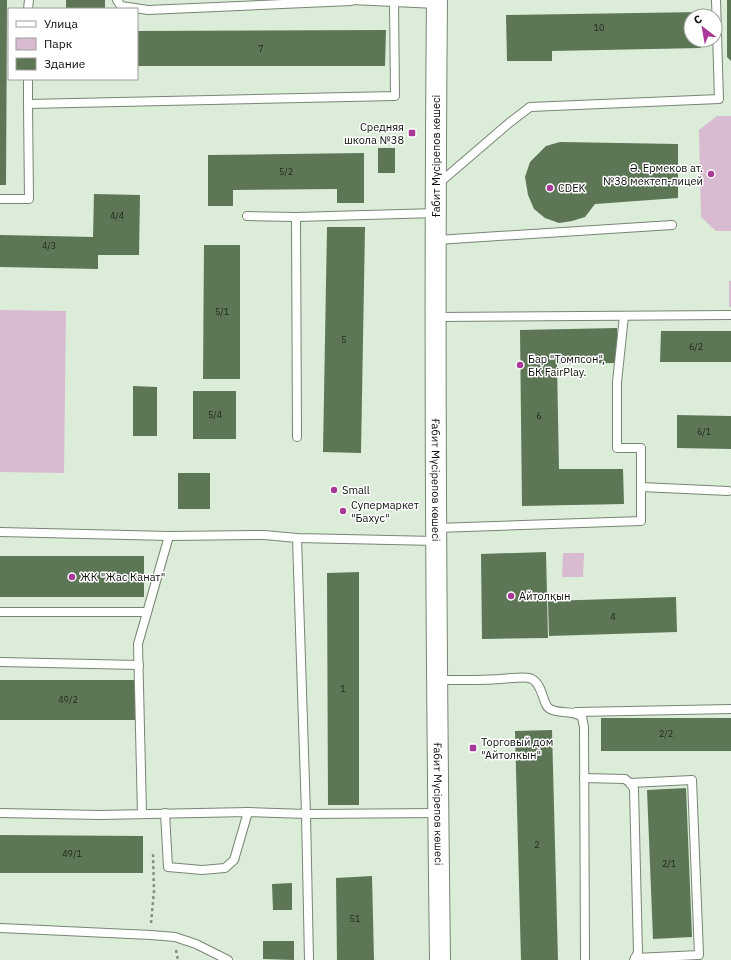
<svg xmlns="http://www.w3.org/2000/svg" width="731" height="960" viewBox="0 0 731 960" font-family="'IBM Plex Sans',sans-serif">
  <rect width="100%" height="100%" fill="#dbedd8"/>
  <!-- green -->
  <g fill="#d8bad1">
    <polygon points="717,116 731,116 731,231 716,231 701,217 699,130"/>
    <rect x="729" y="281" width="2" height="26"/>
    <polygon points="0,310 66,311 64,473 0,472"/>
    <polygon points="563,553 584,553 583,577 562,577"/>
  </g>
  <!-- building -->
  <g fill="#5c7656">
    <polygon points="0,0 7,0 6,185 0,185"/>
    <rect x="66" y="0" width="39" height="9"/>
    <polygon points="727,0 731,0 731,61 727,57"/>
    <polygon points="701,12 701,16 691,16 691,40 701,40 701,48 552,51 552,61 507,61 506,15"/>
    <polygon points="386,30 385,66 137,66 137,31"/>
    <polygon points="560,142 678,144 678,198 595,204 585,217 572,221 559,223 545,218 534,209 528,195 525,177 530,162 546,146"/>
    <rect x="378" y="148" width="17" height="25"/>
    <polygon points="364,153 364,203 337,203 337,189 233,190 233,206 208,206 208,155"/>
    <polygon points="94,194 140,195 139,255 98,255 98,269 0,267 0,235 93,237"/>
    <polygon points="327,227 365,227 361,453 323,452"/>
    <polygon points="204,245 240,245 240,379 203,379"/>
    <polygon points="617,328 618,363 557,364 559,469 623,469 624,504 522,506 520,330"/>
    <polygon points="661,331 731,331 731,362 660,362"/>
    <polygon points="133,386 157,387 157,436 133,436"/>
    <rect x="193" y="391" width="43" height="48"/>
    <polygon points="677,415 731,416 731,449 677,448"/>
    <rect x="178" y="473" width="32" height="36"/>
    <polygon points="546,552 548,638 482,639 481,554"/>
    <rect x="0" y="556" width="144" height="41"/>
    <polygon points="359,572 359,805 328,805 327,573"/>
    <polygon points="676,597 677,632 549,636 548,601"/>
    <polygon points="0,680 136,680 135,720 0,720"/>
    <rect x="601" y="718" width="130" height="33"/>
    <polygon points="552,730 558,960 521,960 515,731"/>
    <polygon points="686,788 692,937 653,939 647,790"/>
    <polygon points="0,835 143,836 143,873 0,873"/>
    <polygon points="372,876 374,960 337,960 336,878"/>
    <polygon points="292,883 292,910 273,910 272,884"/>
    <polygon points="263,941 294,941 294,960 263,959"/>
  </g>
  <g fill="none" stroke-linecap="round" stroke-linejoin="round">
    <defs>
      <g id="service">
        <polyline points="117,0 121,6 148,10 351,1"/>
        <polyline points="351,0 437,4"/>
        <polyline points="28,9 29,0"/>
        <polyline points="28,79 28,104 395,96 394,2"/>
        <polyline points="438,184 509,123 530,107 719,99 716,0"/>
        <polyline points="0,199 29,199 28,104"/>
        <polyline points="247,216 296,217"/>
        <polyline points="437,240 672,225"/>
        <polyline points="436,317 731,315"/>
        <polyline points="297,437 296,217 436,213"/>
        <polyline points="641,487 728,491"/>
        <polyline points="436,528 641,521 641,448 617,448 617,382 624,316"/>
        <polyline points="0,532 169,536 264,535 297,538 436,541"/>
        <polyline points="0,612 147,612"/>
        <polyline points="0,662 139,665"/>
        <path d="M437,680C462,680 487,681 511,678C518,678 527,676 532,679C544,686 542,705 550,709C562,715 572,709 582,717L584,727L585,960"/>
        <polyline points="576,712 731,709"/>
        <polyline points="584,778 625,779 630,783 634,789 638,953 634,960"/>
        <polyline points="630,783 692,780 699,955 635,958"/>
        <polyline points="0,813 100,815 248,812 306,814 297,538"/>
        <polyline points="165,813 168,867 202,870 225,868 234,860 248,812"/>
        <polyline points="142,814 138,644 169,536"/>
        <polyline points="0,928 151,935 175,937 196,944 228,960"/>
        <polyline points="309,960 306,814 438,813"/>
      </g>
      <g id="tertiary">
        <path id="s1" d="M437,0C434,320 436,640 440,960"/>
      </g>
    </defs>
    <!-- service casing -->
    <use href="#service" stroke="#778673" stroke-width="10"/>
    <!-- tertiary casing -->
    <use href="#tertiary" stroke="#778673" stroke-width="22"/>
    <!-- path -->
    <g stroke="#838f80" stroke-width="2.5" stroke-dasharray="3 3" stroke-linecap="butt">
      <polyline points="151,923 154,891 153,854"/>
      <polyline points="176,950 178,960"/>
    </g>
    <!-- service -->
    <use href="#service" stroke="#fff" stroke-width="8"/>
    <!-- tertiary -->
    <use href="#tertiary" stroke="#fff" stroke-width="20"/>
  </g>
  <!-- markers -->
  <g fill="#a83997" stroke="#fff" stroke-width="1.5">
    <rect x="408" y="129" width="8" height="8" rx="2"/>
    <circle cx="711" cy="174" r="4"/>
    <circle cx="550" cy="188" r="4"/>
    <circle cx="520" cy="365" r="4"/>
    <circle cx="334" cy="490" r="4"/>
    <circle cx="343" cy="511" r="4"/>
    <circle cx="72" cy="577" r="4"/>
    <circle cx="511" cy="596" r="4"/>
    <rect x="469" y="744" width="8" height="8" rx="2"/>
  </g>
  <g text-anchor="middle" stroke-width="3" stroke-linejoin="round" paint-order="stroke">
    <!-- number labels -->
    <g font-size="9" fill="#1e281c">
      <text x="599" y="31">10</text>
      <text x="261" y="52">7</text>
      <text x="286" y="175">5/2</text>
      <text x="117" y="219">4/4</text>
      <text x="49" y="249">4/3</text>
      <text x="222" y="315">5/1</text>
      <text x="344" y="343">5</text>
      <text x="696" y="350">6/2</text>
      <text x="215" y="418">5/4</text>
      <text x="539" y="419">6</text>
      <text x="704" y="435">6/1</text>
      <text x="613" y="620">4</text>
      <text x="343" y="692">1</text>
      <text x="68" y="703">49/2</text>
      <text x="666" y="737">2/2</text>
      <text x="537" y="848">2</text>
      <text x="72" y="857">49/1</text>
      <text x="669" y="867">2/1</text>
      <text x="355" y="922">51</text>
    </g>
    <!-- poi labels -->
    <g font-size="11" fill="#090e08" stroke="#fff" text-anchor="start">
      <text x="404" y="131" text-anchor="end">Средняя<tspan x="404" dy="13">школа №38</tspan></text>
      <text x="703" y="172" text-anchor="end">Ә. Ермеков ат.<tspan x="703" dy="13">№38 мектеп-лицей</tspan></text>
      <text x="558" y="192">CDEK</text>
      <text x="528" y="363">Бар "Томпсон",<tspan x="528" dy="13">БК FairPlay.</tspan></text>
      <text x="342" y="494">Small</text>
      <text x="351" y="509">Супермаркет<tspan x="351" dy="13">"Бахус"</tspan></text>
      <text x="80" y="581">ЖК "Жас Канат"</text>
      <text x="519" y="600">Айтолқын</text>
      <text x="481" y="746">Торговый дом<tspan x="481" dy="13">"Айтолкын"</tspan></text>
    </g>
    <!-- street labels -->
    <g font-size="11" fill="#090e08" stroke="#fff">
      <text transform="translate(436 156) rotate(-90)" y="4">Ғабит Мүсірепов көшесі</text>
      <text dy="4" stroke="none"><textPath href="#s1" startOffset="480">Ғабит Мүсірепов көшесі</textPath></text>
      <text dy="4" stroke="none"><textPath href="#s1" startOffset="804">Ғабит Мүсірепов көшесі</textPath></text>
    </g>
  </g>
  <!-- legend -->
  <rect x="8" y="8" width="130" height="72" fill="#ffffff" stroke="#9d9f9c"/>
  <rect x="16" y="21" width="20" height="6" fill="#ffffff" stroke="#9d9f9c"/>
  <text x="44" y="28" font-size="12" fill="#090e08">Улица</text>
  <rect x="16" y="38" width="20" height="12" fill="#d8bad1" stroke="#9d9f9c"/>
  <text x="44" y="48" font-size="12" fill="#090e08">Парк</text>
  <rect x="16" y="58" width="20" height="12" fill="#5c7656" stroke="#9d9f9c"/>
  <text x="44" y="68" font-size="12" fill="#090e08">Здание</text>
  <!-- north arrow -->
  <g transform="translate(703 28) rotate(329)"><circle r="19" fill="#ffffff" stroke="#9d9f9c"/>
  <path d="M0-3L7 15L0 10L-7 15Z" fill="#a83997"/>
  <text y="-6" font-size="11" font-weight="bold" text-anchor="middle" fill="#090e08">С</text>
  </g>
</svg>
